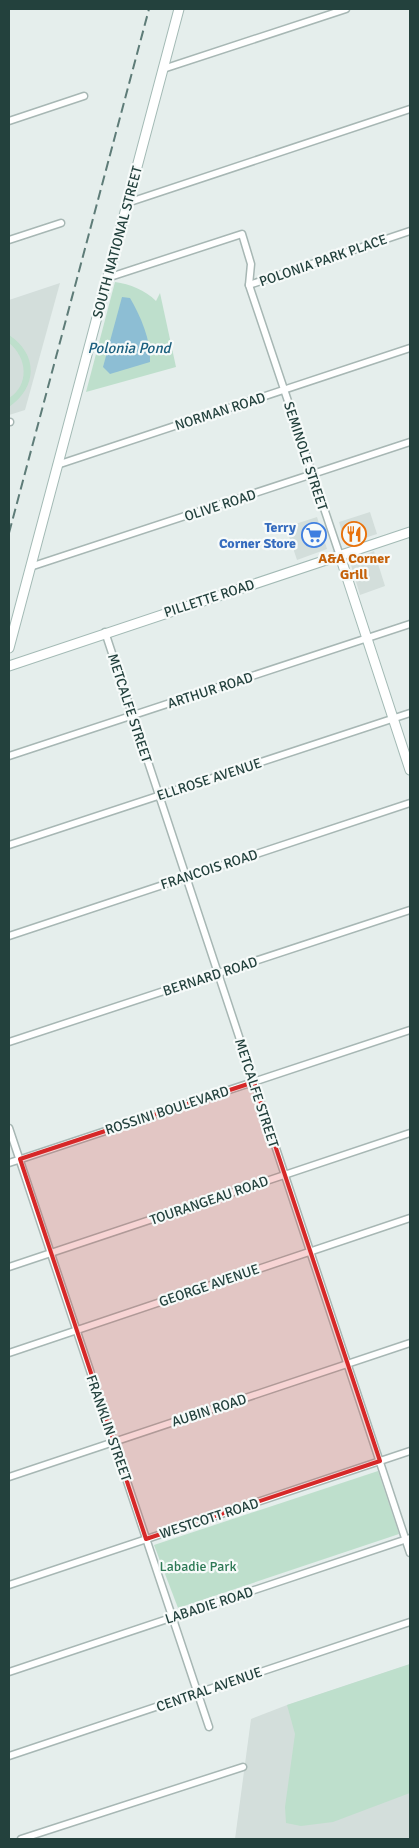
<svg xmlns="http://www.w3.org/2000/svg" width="419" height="1848" viewBox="0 0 419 1848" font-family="Signika,sans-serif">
  <rect width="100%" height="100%" fill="#e5eeec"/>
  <!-- built -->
  <g fill="#d3dedb">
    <polygon points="60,283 25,410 9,415 9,300"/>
    <polygon points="370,512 377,534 346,544 339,522"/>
    <polygon points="317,517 327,549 297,560 286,527"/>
    <polygon points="374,551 385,586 360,595 351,565 353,560"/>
    <polygon points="410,1664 410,1839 235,1839 251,1719 287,1705"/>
  </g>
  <!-- green -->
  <g fill="#bedfcc">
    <path d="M115,282C130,284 145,290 156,301L160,293L176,367L86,392Z"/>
    <path d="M9,335C38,354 38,387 9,407V398C30,385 27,357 9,343Z"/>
    <polygon points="378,1471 399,1534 178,1608 154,1545"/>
    <polygon points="410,1664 410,1793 333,1822 301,1826 286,1823 285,1807 295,1734 287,1705"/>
  </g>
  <!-- water -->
  <path fill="#8dbed4" d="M122,297L130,298C141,317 151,340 150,362L110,374L103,367Z"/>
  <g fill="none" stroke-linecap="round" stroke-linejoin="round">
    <defs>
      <g id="street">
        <polyline points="163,69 346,9"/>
        <polyline points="9,121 84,96"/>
        <polyline points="127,203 410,109"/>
        <polyline points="9,240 61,223"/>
        <polyline points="107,278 242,234 251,264 249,285 340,556"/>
        <polyline points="249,285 410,231"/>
        <polyline points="9,422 10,422"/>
        <polyline points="57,465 410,348"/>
        <polyline points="30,567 410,442"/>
        <polyline points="105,632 410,1553"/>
        <polyline points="9,756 410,624"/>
        <polyline points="9,845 410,713"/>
        <polyline points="9,936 410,803"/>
        <polyline points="9,1042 410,910"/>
        <polyline points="9,1128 209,1727"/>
        <polyline points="9,1163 410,1030"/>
        <polyline points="9,1267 410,1133"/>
        <polyline points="9,1353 410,1218"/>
        <polyline points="9,1477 410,1343"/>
        <polyline points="9,1585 410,1451"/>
        <polyline points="9,1672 410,1538"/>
        <polyline points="9,1756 410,1622"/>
        <polyline points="21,1839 243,1767"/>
      </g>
      <g id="secondary">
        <polyline points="340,556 410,770"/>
        <polyline points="9,648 179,9"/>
        <polyline points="9,666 410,532"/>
      </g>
    </defs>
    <!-- street casing -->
    <use href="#street" stroke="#a7b7b4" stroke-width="9"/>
    <!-- secondary casing -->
    <use href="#secondary" stroke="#a3bab5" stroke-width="11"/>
    <!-- street -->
    <use href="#street" stroke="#fff" stroke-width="6"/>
    <!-- secondary -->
    <use href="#secondary" stroke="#fff" stroke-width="9"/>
    <!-- rail -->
    <polyline stroke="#5e7c78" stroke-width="2" stroke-dasharray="10 5" stroke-linecap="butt" points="9,533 149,9"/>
  </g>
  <!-- marked area -->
  <path fill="#d62828" fill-opacity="0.2" stroke="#d62828" stroke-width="4" stroke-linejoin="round" d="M254,1082L380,1461L146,1539L20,1159Z"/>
  <!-- icons -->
  <defs>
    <symbol id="restaurant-ring" viewBox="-11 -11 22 22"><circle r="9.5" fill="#f6faf9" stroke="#e8710a" stroke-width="1.5"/><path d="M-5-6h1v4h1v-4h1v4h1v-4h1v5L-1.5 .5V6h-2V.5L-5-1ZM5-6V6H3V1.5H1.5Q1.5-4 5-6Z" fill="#e8710a"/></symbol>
    <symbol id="supermarket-ring" viewBox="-11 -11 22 22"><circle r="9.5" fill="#f6faf9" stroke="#3f7fe0" stroke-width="1.5"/><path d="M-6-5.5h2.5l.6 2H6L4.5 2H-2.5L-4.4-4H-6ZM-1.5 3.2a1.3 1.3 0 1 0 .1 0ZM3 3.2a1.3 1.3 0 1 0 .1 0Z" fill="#3f7fe0"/></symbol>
  </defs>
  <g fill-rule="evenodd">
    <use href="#restaurant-ring" x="340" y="520" width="28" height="28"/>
    <use href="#supermarket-ring" x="300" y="521" width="28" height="28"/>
  </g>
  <g text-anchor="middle" stroke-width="4.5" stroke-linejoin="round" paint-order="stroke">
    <!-- street labels -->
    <g font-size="14" fill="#23413d" stroke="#f6faf9">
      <text transform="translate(117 242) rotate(-75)" y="5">SOUTH NATIONAL STREET</text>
      <text transform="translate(323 260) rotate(-19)" y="5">POLONIA PARK PLACE</text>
      <text transform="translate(220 411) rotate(-18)" y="5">NORMAN ROAD</text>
      <text transform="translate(306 456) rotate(72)" y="5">SEMINOLE STREET</text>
      <text transform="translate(220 505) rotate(-18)" y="5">OLIVE ROAD</text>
      <text transform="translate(209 598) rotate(-18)" y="5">PILLETTE ROAD</text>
      <text transform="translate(210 690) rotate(-18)" y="5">ARTHUR ROAD</text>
      <text transform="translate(130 708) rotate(72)" y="5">METCALFE STREET</text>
      <text transform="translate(209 779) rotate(-18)" y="5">ELLROSE AVENUE</text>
      <text transform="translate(209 869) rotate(-18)" y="5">FRANCOIS ROAD</text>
      <text transform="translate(210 976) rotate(-18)" y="5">BERNARD ROAD</text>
      <text transform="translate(257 1093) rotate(72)" y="5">METCALFE STREET</text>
      <text transform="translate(167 1110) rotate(-18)" y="5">ROSSINI BOULEVARD</text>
      <text transform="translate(209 1200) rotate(-19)" y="5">TOURANGEAU ROAD</text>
      <text transform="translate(209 1285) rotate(-19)" y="5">GEORGE AVENUE</text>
      <text transform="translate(209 1410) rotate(-18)" y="5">AUBIN ROAD</text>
      <text transform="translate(109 1428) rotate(71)" y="5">FRANKLIN STREET</text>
      <text transform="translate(209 1518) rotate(-18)" y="5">WESTCOTT ROAD</text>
      <text transform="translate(209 1605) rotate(-18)" y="5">LABADIE ROAD</text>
      <text transform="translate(209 1689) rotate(-19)" y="5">CENTRAL AVENUE</text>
    </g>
    <!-- shop labels -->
    <g font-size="14" font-weight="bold" fill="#366cbe" stroke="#f6faf9" text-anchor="end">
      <text x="296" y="532">Terry<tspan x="296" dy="16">Corner Store</tspan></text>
    </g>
    <!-- food labels -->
    <g font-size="14" font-weight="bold" fill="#c56008" stroke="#f6faf9">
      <text x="354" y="563">A&amp;A Corner<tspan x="354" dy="16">Grill</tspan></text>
    </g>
    <!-- park labels -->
    <g font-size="14" fill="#2d7955" stroke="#f6faf9">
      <text x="198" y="1571">Labadie Park</text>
    </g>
    <!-- water labels -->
    <g font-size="15" font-style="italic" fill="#1c607f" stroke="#f6faf9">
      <text x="129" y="353">Polonia Pond</text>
    </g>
  </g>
  <!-- border -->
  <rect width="419" height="1848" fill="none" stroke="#23413d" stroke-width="20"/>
</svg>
